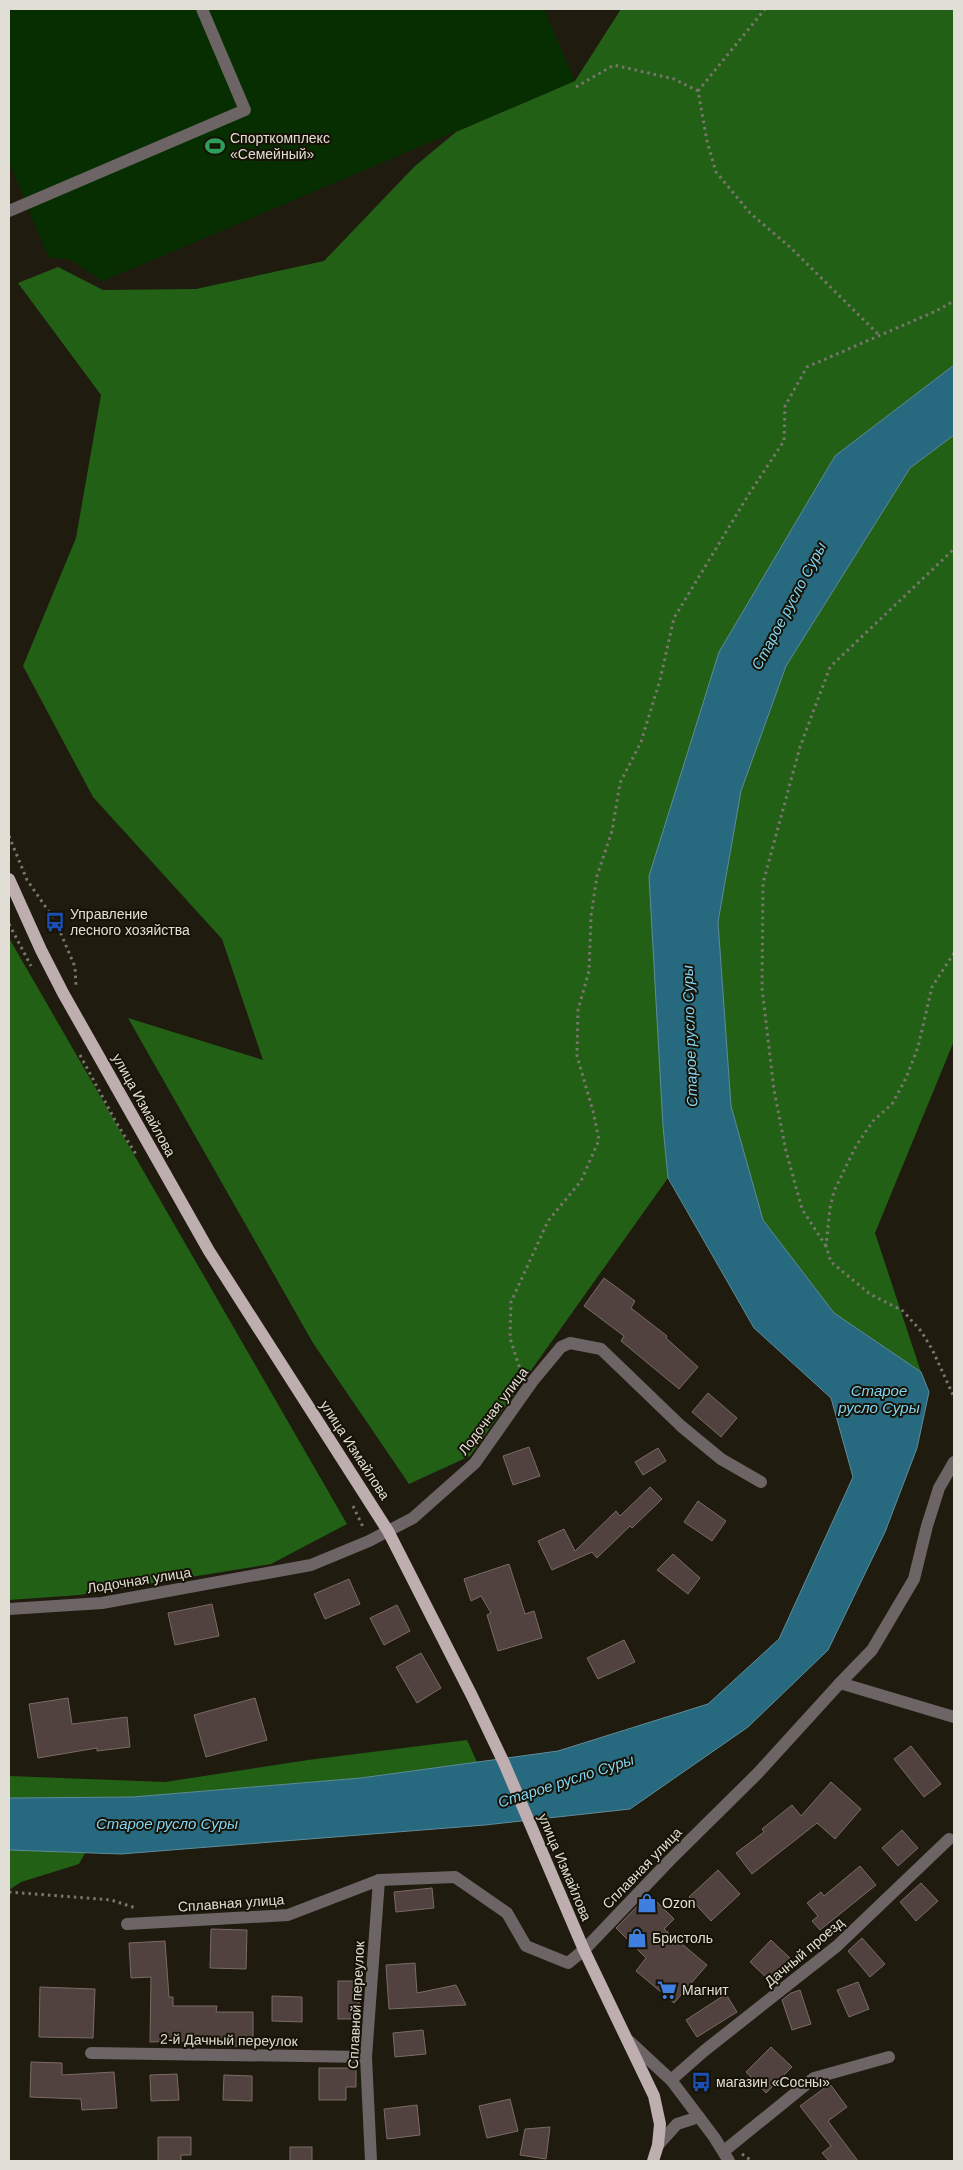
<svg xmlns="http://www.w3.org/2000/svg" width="963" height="2170" viewBox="0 0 963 2170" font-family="Arial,sans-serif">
  <rect width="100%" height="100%" fill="#1f1b0f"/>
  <!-- green -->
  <polygon fill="#062e00" points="9,9 544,9 575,81 103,281 71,260 48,257 9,161"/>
  <!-- forest -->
  <g fill="#226016">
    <polygon points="621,9 954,9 954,365 835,456 719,652 663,1126 668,1178 470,1456 409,1484 313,1343 128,1018 263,1060 222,939 93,797 23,666 76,538 101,395 18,283 58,267 103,290 196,289 324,261 415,166 456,132 575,81"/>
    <polygon points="954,435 954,1041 875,1233 921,1372 834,1313 763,1220 731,1106 718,922 741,791 786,666 910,468"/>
    <polygon points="9,938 347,1524 271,1564 79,1595 9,1600"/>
    <polygon points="467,1740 477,1762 361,1778 133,1797 9,1798 9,1776 165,1782 308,1760"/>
    <polygon points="9,1850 85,1853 79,1864 21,1882 9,1890"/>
  </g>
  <!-- water -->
  <polygon fill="#27697f" stroke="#5f8c99" points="954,365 954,435 910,468 786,666 741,791 718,922 731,1106 763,1220 834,1313 921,1372 929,1392 917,1448 885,1532 828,1650 748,1727 630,1809 485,1825 121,1854 9,1850 9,1798 133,1797 361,1778 558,1751 708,1704 779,1639 853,1477 831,1398 754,1328 668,1178 663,1126 649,876 719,652 835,456"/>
  <!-- building -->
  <g fill="#52423f" stroke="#7b6a66">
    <polygon points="604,1278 635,1301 631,1308 667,1336 666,1338 698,1367 679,1389 621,1341 624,1336 584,1306"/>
    <polygon points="708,1393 737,1418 721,1437 692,1412"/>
    <polygon points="529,1447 540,1476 513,1485 503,1456"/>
    <polygon points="658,1448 666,1461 643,1475 635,1462"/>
    <polygon points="650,1487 662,1499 632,1528 630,1526 597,1558 592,1552 552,1570 538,1541 564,1529 575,1551 616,1511 620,1516"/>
    <polygon points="698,1501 726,1521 712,1541 684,1522"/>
    <polygon points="673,1554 700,1578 688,1594 657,1570"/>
    <polygon points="509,1564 525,1614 534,1611 542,1638 498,1651 487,1615 491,1613 481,1596 471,1601 464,1579"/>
    <polygon points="349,1579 360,1604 325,1619 314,1594"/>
    <polygon points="212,1604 219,1636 175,1645 168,1613"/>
    <polygon points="397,1605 410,1631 384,1645 370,1618"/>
    <polygon points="624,1640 635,1662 598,1679 587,1658"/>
    <polygon points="421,1653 441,1688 417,1703 396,1667"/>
    <polygon points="68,1698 72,1724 127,1717 130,1747 97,1751 97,1748 38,1758 29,1704"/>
    <polygon points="255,1698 267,1740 206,1757 194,1715"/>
    <polygon points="911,1746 941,1784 924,1797 894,1759"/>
    <polygon points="831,1782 861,1809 835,1839 817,1823 752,1874 736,1853 764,1832 762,1829 792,1805 801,1816"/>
    <polygon points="902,1830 918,1848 898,1866 882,1848"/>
    <polygon points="860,1866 876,1885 820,1930 812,1921 818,1916 807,1903 821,1892 824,1896"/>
    <polygon points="718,1870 740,1894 711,1921 689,1897"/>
    <polygon points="921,1883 938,1901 916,1921 900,1902"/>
    <polygon points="432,1888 434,1908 396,1912 394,1892"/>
    <polygon points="649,1894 674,1919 664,1929 707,1965 674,2003 636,1971 646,1958 616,1928"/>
    <polygon points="211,1929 247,1930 246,1969 210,1968"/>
    <polygon points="862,1938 885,1964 870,1977 848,1951"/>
    <polygon points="771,1940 791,1959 770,1981 750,1962"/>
    <polygon points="165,1941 169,1997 173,1997 173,2006 217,2006 216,2012 253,2012 253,2046 225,2046 225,2040 150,2042 151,1977 131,1978 129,1943"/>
    <polygon points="415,1963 417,1993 456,1985 466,2005 389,2009 386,1965"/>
    <rect x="338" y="1981" width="21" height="38"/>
    <polygon points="858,1982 869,2009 849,2017 837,1990"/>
    <polygon points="40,1987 95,1989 93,2038 39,2037"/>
    <polygon points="800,1990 811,2024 792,2030 782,2000 791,1993"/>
    <polygon points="726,1994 737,2012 697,2037 686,2020"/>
    <polygon points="272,1996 302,1997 302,2022 272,2021"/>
    <polygon points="423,2030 426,2054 395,2057 393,2033"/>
    <polygon points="771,2047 792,2067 766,2093 746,2072"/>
    <polygon points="31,2062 62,2063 62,2075 114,2072 117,2108 82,2110 81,2099 30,2097"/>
    <polygon points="319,2068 356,2068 356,2087 346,2087 346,2100 319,2100"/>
    <polygon points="177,2074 179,2100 151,2101 150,2075"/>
    <polygon points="224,2075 252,2076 252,2101 223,2100"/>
    <polygon points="830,2084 847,2107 828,2121 858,2161 829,2161 822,2153 831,2146 800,2106"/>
    <polygon points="510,2099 518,2131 487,2138 479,2106"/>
    <polygon points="417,2105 420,2135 387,2139 384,2109"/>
    <polygon points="550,2127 546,2159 520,2155 525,2129"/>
    <polygon points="158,2137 191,2137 191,2155 181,2155 181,2161 158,2161"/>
    <rect x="290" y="2147" width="22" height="14"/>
  </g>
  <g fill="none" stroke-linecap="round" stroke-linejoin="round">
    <!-- path -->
    <g stroke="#7a766c" stroke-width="3" stroke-dasharray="2.5 4" stroke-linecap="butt">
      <polyline points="576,87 614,65 674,79 698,91 707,141 716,172 750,213 791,248 879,335"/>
      <polyline points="698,91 765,9"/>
      <polyline points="9,836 27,880 56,922 75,967 76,986"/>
      <polyline points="9,924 31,966"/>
      <polyline points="954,953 932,987 918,1047 906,1078 892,1104 873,1121 856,1146 834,1191 830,1208 826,1246 831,1262 870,1294 903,1311 921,1331 932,1349 954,1397"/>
      <polyline points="80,1055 116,1122 137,1156"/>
      <polyline points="826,1246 802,1209 786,1151 774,1090 762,988 763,883 800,747 830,667 954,549"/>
      <polyline points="523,1372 520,1369 510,1338 511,1302 548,1221 581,1181 599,1140 593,1111 577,1056 578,1010 589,971 591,916 597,876 612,831 620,783 641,742 660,680 674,618 749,494 784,441 785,406 807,367 936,311 954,301"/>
      <polyline points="353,1506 364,1529"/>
      <polyline points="9,1892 111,1900 136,1908"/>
      <polyline points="742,2154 752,2161"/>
    </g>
    <!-- minor -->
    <g stroke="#6c6465" stroke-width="12">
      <polyline points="9,211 245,110 202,9"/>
      <polyline points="9,1609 102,1603 311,1565 369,1541 413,1518 475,1463 532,1382 561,1347 570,1343 601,1349 681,1426 721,1459 761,1482"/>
      <polyline points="840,1683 872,1650 914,1579 927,1526 939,1488 954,1462"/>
      <polyline points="127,1924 288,1915 379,1880 455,1877 507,1913 526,1946 568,1963 584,1950 670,1860 758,1773 840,1683 954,1717"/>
      <polyline points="629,2041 671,2080 714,2137 729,2161"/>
      <polyline points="91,2053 366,2057"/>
      <polyline points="671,2080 704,2051 837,1946 949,1839"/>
      <polyline points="658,2145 677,2124 699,2117"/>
      <polyline points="724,2151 814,2078 889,2057"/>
      <polyline points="371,2161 366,2057 379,1880"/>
    </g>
    <!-- major -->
    <polyline stroke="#bfaeb0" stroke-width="12" points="9,879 41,950 63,993 209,1251 388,1531 472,1696 504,1763 584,1950 654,2096 660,2124 658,2145 653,2161"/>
  </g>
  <!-- icons -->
  <defs>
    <symbol id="stadium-bare" viewBox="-9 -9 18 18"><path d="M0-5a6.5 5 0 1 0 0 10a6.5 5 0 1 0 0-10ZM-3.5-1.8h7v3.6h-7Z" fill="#2e9e5b" stroke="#161206" stroke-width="2.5" paint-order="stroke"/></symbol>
    <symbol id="bus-bare" viewBox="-9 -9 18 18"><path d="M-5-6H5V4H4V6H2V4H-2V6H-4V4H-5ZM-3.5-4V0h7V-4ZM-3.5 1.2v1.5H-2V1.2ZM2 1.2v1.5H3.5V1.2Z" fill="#1a4fb4" stroke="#161206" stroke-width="2.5" paint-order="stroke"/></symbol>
    <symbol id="shop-bare" viewBox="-9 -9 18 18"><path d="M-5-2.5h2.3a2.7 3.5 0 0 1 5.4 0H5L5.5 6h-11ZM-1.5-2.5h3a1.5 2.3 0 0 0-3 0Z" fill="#3f7fe0" stroke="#161206" stroke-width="2.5" paint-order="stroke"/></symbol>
    <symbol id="supermarket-bare" viewBox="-9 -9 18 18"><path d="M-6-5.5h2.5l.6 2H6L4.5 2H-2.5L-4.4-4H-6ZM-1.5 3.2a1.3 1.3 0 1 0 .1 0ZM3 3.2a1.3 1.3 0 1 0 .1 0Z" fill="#3f7fe0" stroke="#161206" stroke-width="2.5" paint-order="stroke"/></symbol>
  </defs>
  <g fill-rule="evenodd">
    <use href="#stadium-bare" x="201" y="132" width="28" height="28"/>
    <use href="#bus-bare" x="41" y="908" width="28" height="28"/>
    <use href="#shop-bare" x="633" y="1889" width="28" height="28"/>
    <use href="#shop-bare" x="623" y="1924" width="28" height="28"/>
    <use href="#supermarket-bare" x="653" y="1976" width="28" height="28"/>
    <use href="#bus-bare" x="687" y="2068" width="28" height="28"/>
  </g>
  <g text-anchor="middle" stroke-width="4" stroke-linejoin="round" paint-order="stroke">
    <!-- poi labels -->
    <g font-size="14" fill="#e1ded6" stroke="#161206" text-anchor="start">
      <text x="230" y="143">Спорткомплекс<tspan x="230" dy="16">«Семейный»</tspan></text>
      <text x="70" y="919">Управление<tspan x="70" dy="16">лесного хозяйства</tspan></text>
      <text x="662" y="1908">Ozon</text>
      <text x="652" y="1943">Бристоль</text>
      <text x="682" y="1995">Магнит</text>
      <text x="716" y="2087">магазин «Сосны»</text>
    </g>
    <!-- street labels -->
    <g font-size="14" fill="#e1ded6" stroke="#161206">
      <text transform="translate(144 1105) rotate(61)" y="5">улица Измайлова</text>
      <text transform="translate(493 1411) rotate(-53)" y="5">Лодочная улица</text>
      <text transform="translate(355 1450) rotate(57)" y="5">улица Измайлова</text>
      <text transform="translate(139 1580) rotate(-9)" y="5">Лодочная улица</text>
      <text transform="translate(565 1867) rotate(67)" y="5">улица Измайлова</text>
      <text transform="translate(642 1868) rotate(-46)" y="5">Сплавная улица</text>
      <text transform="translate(231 1903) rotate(-4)" y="5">Сплавная улица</text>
      <text transform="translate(804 1952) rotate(-40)" y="5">Дачный проезд</text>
      <text transform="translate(356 2005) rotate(-87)" y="5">Сплавной переулок</text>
      <text transform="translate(229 2040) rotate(1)" y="5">2-й Дачный переулок</text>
    </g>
    <!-- water labels -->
    <g font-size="15" font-style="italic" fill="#81d4f3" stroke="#161206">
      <text transform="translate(789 606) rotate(-62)" y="5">Старое русло Суры</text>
      <text transform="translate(690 1036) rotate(-92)" y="5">Старое русло Суры</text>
      <text x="879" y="1396">Старое<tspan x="879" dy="17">русло Суры</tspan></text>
      <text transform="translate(566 1781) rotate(-18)" y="5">Старое русло Суры</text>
      <text x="167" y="1829">Старое русло Суры</text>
    </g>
  </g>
  <!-- border -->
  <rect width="963" height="2170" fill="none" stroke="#e1ded6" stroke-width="20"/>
</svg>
